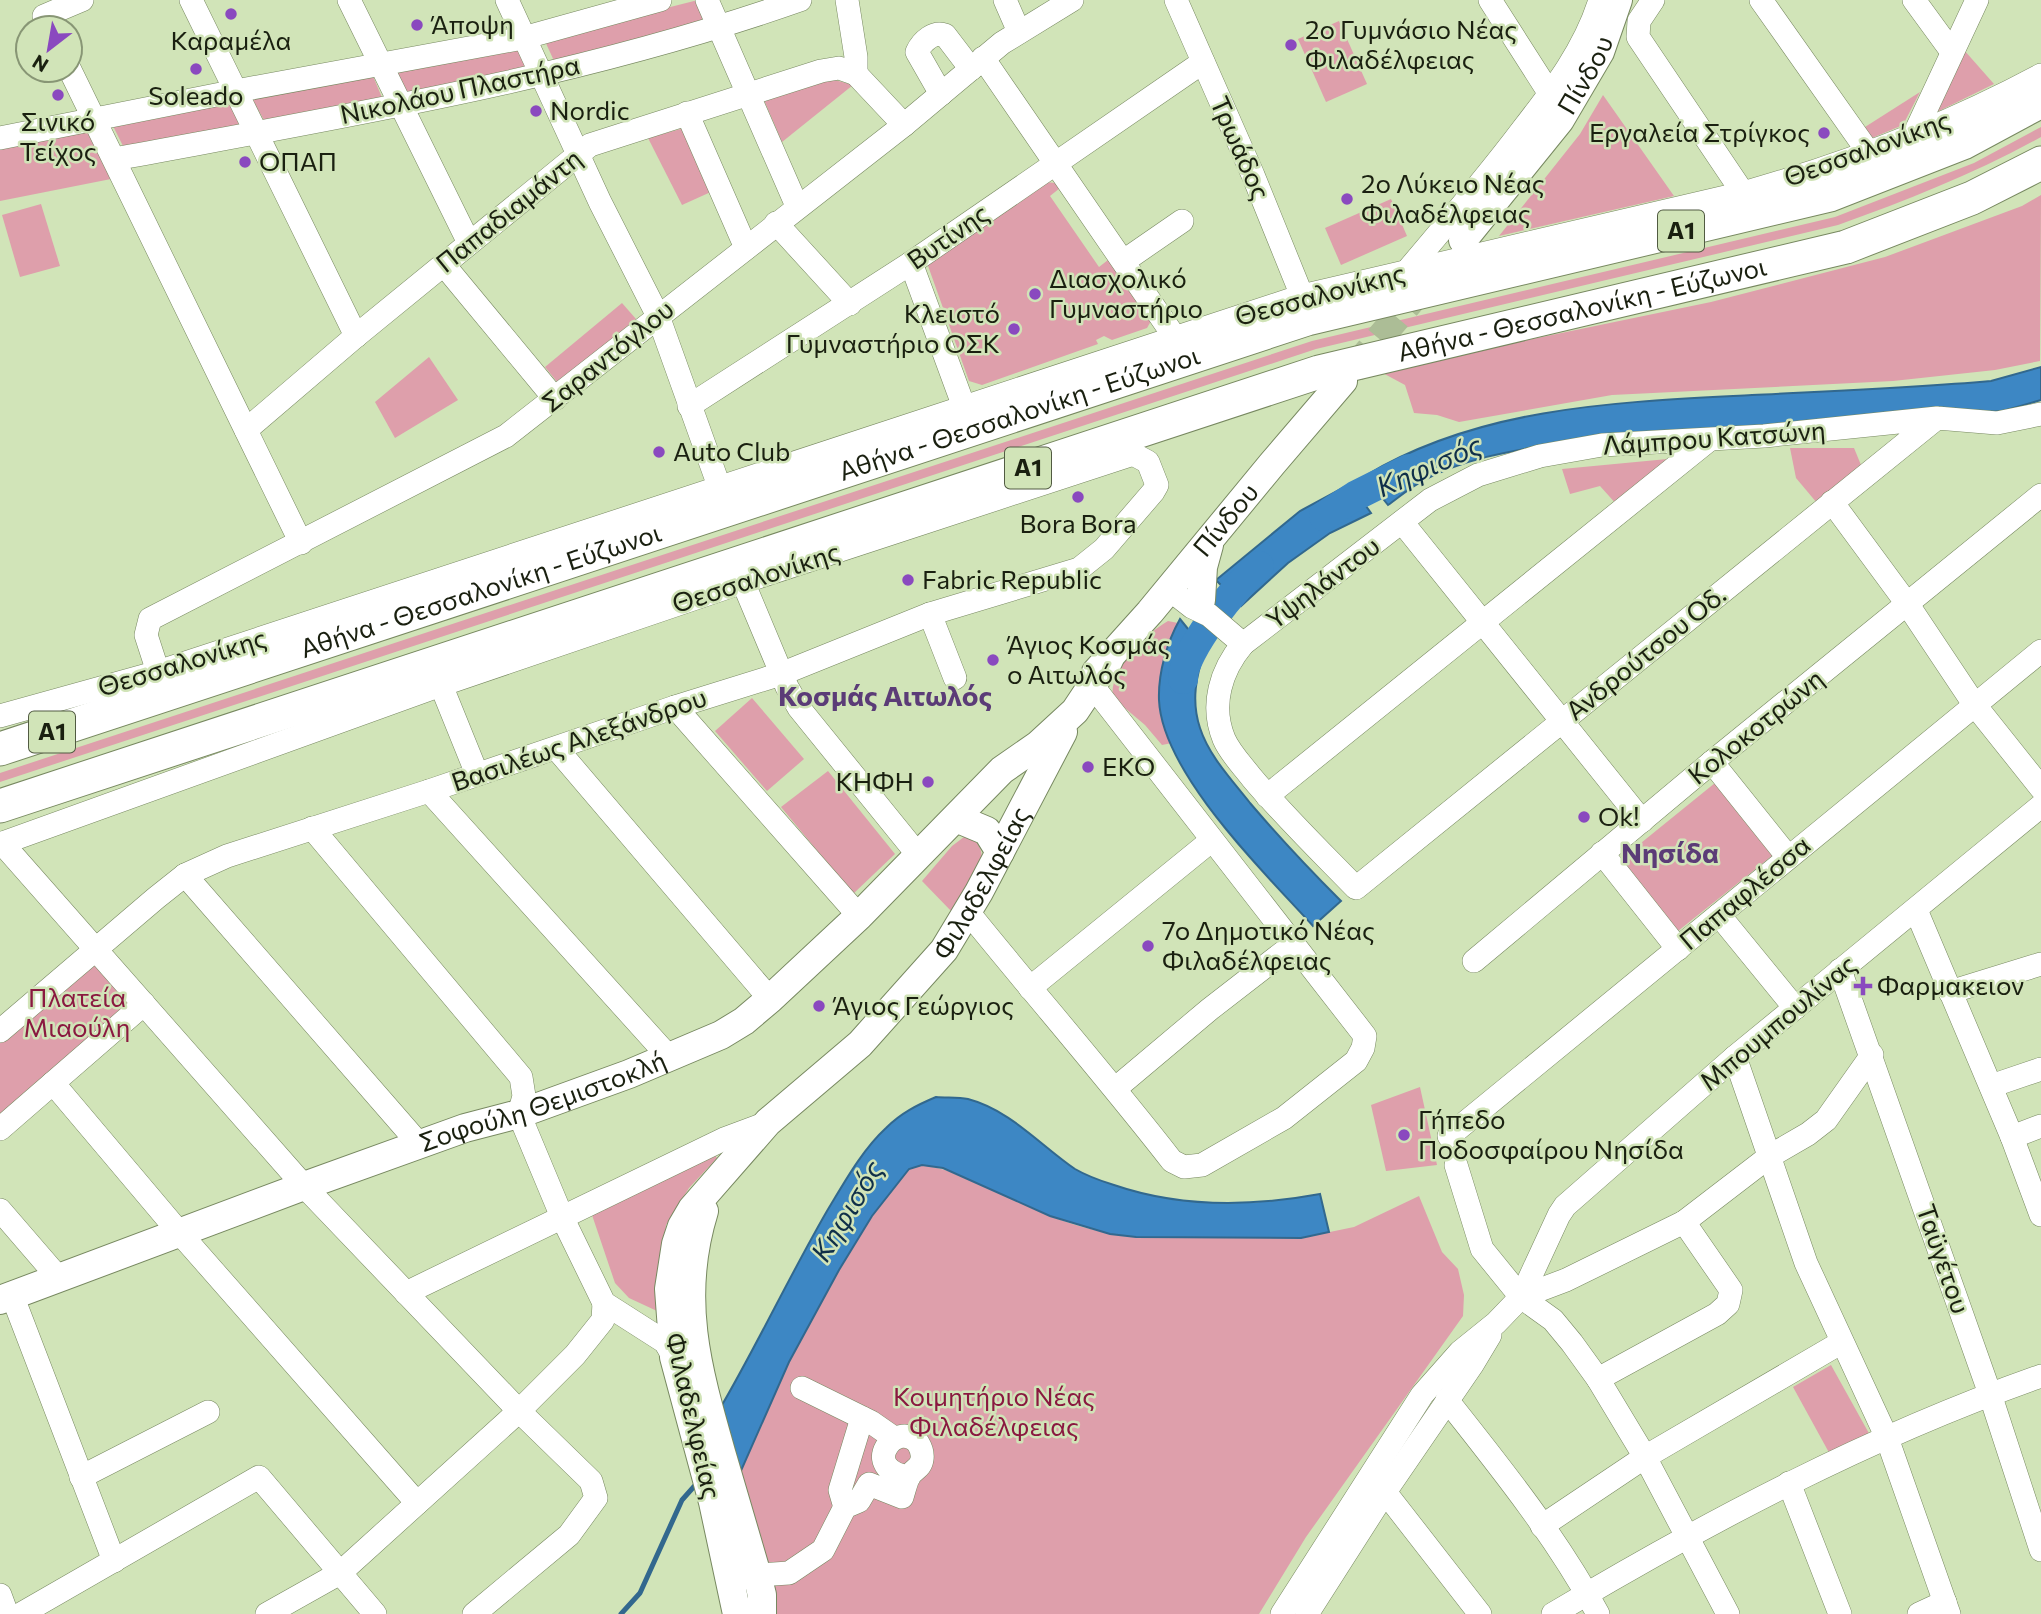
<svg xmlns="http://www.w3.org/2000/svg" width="2041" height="1614" viewBox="0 0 2041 1614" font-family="Commissioner,sans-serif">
  <rect width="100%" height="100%" fill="#d1e4b8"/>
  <!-- green -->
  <g fill="#de9fab">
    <polygon points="698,0 710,23 555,63 544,39"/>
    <polygon points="1339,21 1367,84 1326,102 1298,39"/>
    <polygon points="516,47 527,69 408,95 395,70"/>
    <polygon points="1964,50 1994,84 1939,111 1935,109"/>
    <polygon points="373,76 383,100 265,122 251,97"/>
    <polygon points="824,77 853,85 782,142 763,98"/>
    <polygon points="1920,92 1903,125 1872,138 1865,127"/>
    <polygon points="1603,95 1674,196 1499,236 1580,134"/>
    <polygon points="232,99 245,129 126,152 112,124"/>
    <path d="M2041,127V137C1976,173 1908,200 1838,225L1316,349L0,782V773L1312,341L1835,217L1974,163Z"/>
    <polygon points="684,128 713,191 682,205 648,138"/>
    <polygon points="91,131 111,179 0,201 0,148"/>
    <polygon points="1046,182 1055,183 1060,188 1050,196 1099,267 1108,260 1151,321 1147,328 1112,340 1104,336 1096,340 1098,344 982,385 969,381 927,263"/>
    <polygon points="2041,195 2040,361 1995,370 1893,381 1612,395 1459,422 1437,415 1414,413 1405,385 1379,371 1711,302 1885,257 2022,206"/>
    <polygon points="1391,199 1407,236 1341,265 1325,228"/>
    <polygon points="41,204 60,266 20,277 2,215"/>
    <polygon points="622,303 636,319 558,383 545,367"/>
    <polygon points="429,357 458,400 395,438 375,402"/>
    <polygon points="1790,448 1854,448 1861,465 1817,503 1796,478"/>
    <polygon points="1678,458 1618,506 1600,486 1570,494 1562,469"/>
    <path d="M1168,621L1178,623L1161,672L1163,723L1172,743L1162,745L1145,725L1113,698C1108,670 1145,634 1168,621Z"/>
    <polygon points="752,698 804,759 767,791 715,731"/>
    <polygon points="828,771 895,854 853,894 781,807"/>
    <polygon points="1715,783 1773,855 1678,931 1620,860"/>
    <path d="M964,837C977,838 982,848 982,860L952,912L922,881L952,846Z"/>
    <polygon points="93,957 133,1005 0,1120 0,1041"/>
    <polygon points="1420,1087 1437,1165 1386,1171 1371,1105"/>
    <polygon points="714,1153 717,1158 689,1188 666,1225 657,1311 629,1298 615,1283 592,1215"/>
    <path d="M922,1165C969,1172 1008,1200 1052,1217C1079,1227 1107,1234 1136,1237L1301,1238L1354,1227L1419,1196L1442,1252L1458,1269L1464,1295L1463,1316L1306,1537L1259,1614H776L777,1607L740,1473L789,1362L839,1270L872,1216L896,1183L909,1169Z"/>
    <polygon points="1831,1365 1871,1437 1832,1458 1793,1387"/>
  </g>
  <!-- water -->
  <g fill="#3d87c4" stroke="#32688e" stroke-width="2">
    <path d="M2041,367V400L2003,411L1565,442C1516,450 1462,458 1419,483C1408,489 1398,498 1388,505L1365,476C1481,406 1620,402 1752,395C1832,391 1911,388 1991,381Z"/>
    <polygon points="1350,484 1371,513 1330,533 1288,563 1241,606 1216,580 1300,511"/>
    <path d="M1180,619L1205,650C1196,676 1191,701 1200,728C1209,756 1232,780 1250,803C1279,837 1309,869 1341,901L1313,926C1265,873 1162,773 1159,700C1158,673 1167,642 1180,619Z"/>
    <path d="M936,1097C946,1098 958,1097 968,1099C1010,1110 1040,1145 1075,1169C1087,1176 1101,1181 1114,1185C1181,1208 1250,1207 1320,1194L1329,1232L1301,1238L1136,1237L1110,1234L1050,1216L943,1168L922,1165L909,1169L872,1216L839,1270L789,1362L740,1473L722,1405C759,1341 790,1275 827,1211C844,1183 862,1150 886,1128C901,1113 917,1105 936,1097Z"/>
  </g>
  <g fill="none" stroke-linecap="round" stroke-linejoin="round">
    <!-- stream -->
    <polyline stroke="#32688e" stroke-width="5" points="621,1614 640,1593 682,1500 698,1482"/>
    <!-- river -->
    <g stroke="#3d87c4" stroke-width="30">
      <polyline points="1324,516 1355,496 1409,469"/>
      <path d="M1183,679C1182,652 1238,583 1259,566"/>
    </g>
    <!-- major-tunnel -->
    <polyline stroke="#acbd96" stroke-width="28" stroke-dasharray="28 14" stroke-linecap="butt" points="1352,371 1425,284"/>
    <defs>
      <g id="minor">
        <polyline points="191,0 356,336"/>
        <polyline points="349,0 469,243"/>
        <polyline points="507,0 600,202 658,316 719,486"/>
        <polyline points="707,0 797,206"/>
        <polyline points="1005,0 1019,32"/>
        <polyline points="1176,0 1253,175 1302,296"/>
        <polyline points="1490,0 1550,94"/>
        <polyline points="1653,0 1639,21 1638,37 1743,193"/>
        <polyline points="1761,0 1869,153"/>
        <polyline points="1914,0 1952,52"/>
        <polyline points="44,16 82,0"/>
        <polyline points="983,58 1174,336"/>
        <polyline points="70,70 301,543"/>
        <polyline points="856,74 904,125"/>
        <path d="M941,94L917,52C922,41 934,31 945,35L971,69"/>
        <polyline points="687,113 746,248"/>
        <polyline points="1914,135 1977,0"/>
        <polyline points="0,138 236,91 523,38 660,0"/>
        <path d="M115,159C345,116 578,78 800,0"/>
        <polyline points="776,223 850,304"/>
        <polyline points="1124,261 1182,221"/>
        <polyline points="911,263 964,407"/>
        <polyline points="444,265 555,399"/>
        <path d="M1407,271C1447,224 1486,178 1523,129C1554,89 1585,49 1600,0"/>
        <polyline points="689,406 911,263 1203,62"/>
        <path d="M1937,418L1356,888C1321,852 1284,816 1252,778C1242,765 1230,753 1224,739C1210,705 1221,670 1243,644L1430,500L1478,475L1540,456L1602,445L1764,436L1937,418L1997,423L2041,414"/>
        <polyline points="246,430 356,336 590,145 821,71 839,68 856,74 856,57 847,0"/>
        <polyline points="1832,502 1908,605 1974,704 2041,788"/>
        <polyline points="1402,522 1642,821"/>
        <polyline points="743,582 787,687 799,708 919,856"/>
        <polyline points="1169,589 1192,607 1209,615 1243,644"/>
        <polyline points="930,614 955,678"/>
        <polyline points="158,672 146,635 150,619 506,436 904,125 1002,43 1072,0"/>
        <polyline points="441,685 477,774"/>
        <polyline points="675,707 859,916"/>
        <path d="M0,716L158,672L1302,296L1743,193C1846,164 1946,126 2041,75"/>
        <polyline points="556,748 770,999"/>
        <polyline points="1712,762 1788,857"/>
        <polyline points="429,791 669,1057"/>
        <polyline points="1267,796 1709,440"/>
        <polyline points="312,828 521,1077 524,1096 519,1114 562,1217 604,1303 665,1342 674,1357"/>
        <polyline points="2,843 304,1186 519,1411 591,1481 596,1498 569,1535 474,1614"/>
        <polyline points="0,844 441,685 743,582 1133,454 1148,462 1157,485 1153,492 1104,549 1079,569 930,614 781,674 675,707 429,791 227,856 185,875 156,898 0,1031"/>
        <polyline points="1602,853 1678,949"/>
        <polyline points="185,875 420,1145"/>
        <polyline points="1916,910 2012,1137 2041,1215"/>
        <path d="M968,912C1035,995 1106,1076 1172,1161L1184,1167L1202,1165L1284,1118L1356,1061L1363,1048L1365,1036L1092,685"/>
        <polyline points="1719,915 1795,1008"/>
        <polyline points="1474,961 1712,762 2041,495"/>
        <polyline points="1840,970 1990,1394 2041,1550"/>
        <polyline points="1030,988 1212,840"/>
        <polyline points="1950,992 2041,964"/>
        <polyline points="1735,1057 1806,1263 1887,1438 1949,1614"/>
        <polyline points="53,1083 178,1231 417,1503"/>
        <polyline points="1991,1086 2041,1069"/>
        <polyline points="1116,1088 1210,1009 1294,944"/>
        <polyline points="0,1129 144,1004"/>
        <polyline points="1449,1136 2041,651"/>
        <polyline points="2012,1137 2041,1126"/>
        <polyline points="1456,1165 1482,1249 1521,1297 1553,1320 1572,1343 1598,1379 1645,1457 1728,1614"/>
        <polyline points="0,1210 57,1276"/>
        <polyline points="406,1293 724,1139 767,1123"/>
        <polyline points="12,1295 114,1561"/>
        <polyline points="1521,1297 1566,1280 1684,1222 1770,1156 1808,1134 1826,1120 1872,1055"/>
        <polyline points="1598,1379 1717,1314 1728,1304 1731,1290 1684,1222"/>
        <polyline points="802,1388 871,1422 894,1438"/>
        <path d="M1447,1400C1501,1468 1557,1538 1598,1614"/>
        <polyline points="81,1477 208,1412"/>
        <polyline points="1789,1483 1840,1614"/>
        <polyline points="1385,1492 1480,1614"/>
        <polyline points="845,1507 840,1490 862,1418"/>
        <polyline points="1542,1526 1645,1457 1842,1342"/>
        <path d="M743,1578L757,1575L789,1573L823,1550L845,1507L859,1501L869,1484L902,1497C904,1491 906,1482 909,1476C914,1469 921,1468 922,1459C923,1453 921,1448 918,1443C896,1418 858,1469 909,1477"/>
        <polyline points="0,1595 7,1614"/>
        <polyline points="21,1614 259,1477 375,1614"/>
        <polyline points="267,1614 340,1573 519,1411 575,1355 603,1320 604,1303"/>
        <polyline points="1282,1614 1422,1395 1460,1352 1496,1323 1521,1297 1559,1215 1565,1206 1735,1057 2041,806"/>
        <polyline points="1307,1614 1385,1492 1472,1365 1490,1335"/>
        <path d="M1553,1614C1709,1521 1870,1436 2041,1376"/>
        <polyline points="1919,1614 1945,1602"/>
      </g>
      <g id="major">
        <path id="s1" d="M1463,240L1560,120L1600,52L1618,0"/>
        <polyline points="1201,600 1203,567 1209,545"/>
        <path id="s2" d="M1096,672L1150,612L1272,464L1343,381"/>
        <polyline points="956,818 987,831 1000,852"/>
        <path d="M704,1211C677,1298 697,1368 721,1452C733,1493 745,1534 757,1575L762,1595V1614"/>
        <path id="s3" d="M0,1300L304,1186L465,1128L519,1114L629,1074L721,1035L744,1021L770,999L859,916L1002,770L1038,745L1075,711L1109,660"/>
        <path id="s4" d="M737,1614L713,1502L674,1357L669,1289L676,1244L682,1226L692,1209L768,1122L860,1044L944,950L979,892L1063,732"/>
      </g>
      <g id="highway">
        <path id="s5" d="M0,749L1307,319L1830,195L1963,143L2041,101"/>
        <path id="s6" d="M0,806L1319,372L1846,247L1972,198L2041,163"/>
      </g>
    </defs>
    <!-- minor casing -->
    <use href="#minor" stroke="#778860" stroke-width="24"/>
    <!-- major casing -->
    <use href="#major" stroke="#778860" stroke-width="30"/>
    <!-- highway casing -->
    <use href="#highway" stroke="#778860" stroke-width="35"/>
    <!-- minor -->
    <use href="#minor" stroke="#fff" stroke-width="23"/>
    <!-- major -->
    <use href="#major" stroke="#fff" stroke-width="28"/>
    <!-- highway -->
    <use href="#highway" stroke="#fff" stroke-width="33"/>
  </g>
  <!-- markers -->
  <g fill="#8a49bf" stroke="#d1e4b8" stroke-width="2.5">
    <circle cx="231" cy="14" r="7"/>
    <circle cx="417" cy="25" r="7"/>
    <circle cx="1291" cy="45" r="7"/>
    <circle cx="196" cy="69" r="7"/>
    <circle cx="58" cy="95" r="7"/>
    <circle cx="536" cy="111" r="7"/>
    <circle cx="1824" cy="133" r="7"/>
    <circle cx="245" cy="162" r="7"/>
    <circle cx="1347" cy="199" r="7"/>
    <circle cx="1035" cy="294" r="7"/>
    <circle cx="1014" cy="329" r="7"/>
    <circle cx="659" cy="452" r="7"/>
    <circle cx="1078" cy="497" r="7"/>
    <circle cx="908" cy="580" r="7"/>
    <circle cx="993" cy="660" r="7"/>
    <circle cx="1088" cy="767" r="7"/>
    <circle cx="928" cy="782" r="7"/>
    <circle cx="1584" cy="817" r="7"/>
    <circle cx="1148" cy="946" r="7"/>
    <path d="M1859.5 975.5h7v7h7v7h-7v7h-7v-7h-7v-7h7z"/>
    <circle cx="819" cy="1006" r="7"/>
    <circle cx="1404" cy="1135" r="7"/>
  </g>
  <g text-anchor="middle" stroke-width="5" stroke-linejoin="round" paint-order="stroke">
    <!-- shield labels -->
    <g fill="#d1e4b8" stroke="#515b42" stroke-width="2">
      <rect x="1658" y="210.5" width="46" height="41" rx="5"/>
      <rect x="1005" y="447.5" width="46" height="41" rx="5"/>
      <rect x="29" y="711.5" width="46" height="41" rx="5"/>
    </g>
    <g font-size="24" font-weight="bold" fill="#1a2010">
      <text x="1681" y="239">Α1</text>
      <text x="1028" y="476">Α1</text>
      <text x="52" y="740">Α1</text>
    </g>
    <!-- poi labels -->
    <g font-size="26" fill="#1a2010" stroke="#d1e4b8" text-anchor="start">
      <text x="431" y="34">Άποψη</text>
      <text x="1305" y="39">2ο Γυμνάσιο Νέας<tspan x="1305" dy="30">Φιλαδέλφειας</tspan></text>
      <text x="231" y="50" text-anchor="middle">Καραμέλα</text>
      <text x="196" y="105" text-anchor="middle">Soleado</text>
      <text x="550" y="120">Nordic</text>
      <text x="58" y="131" text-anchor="middle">Σινικό<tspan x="58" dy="30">Τείχος</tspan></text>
      <text x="1810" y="142" text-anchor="end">Εργαλεία Στρίγκος</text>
      <text x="259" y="171">ΟΠΑΠ</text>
      <text x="1361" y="193">2ο Λύκειο Νέας<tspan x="1361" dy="30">Φιλαδέλφειας</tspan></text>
      <text x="1049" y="288">Διασχολικό<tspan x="1049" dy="30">Γυμναστήριο</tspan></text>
      <text x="1000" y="323" text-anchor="end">Κλειστό<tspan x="1000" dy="30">Γυμναστήριο ΟΣΚ</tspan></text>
      <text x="673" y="461">Auto Club</text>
      <text x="1078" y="533" text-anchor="middle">Bora Bora</text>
      <text x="922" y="589">Fabric Republic</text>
      <text x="1007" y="654">Άγιος Κοσμάς<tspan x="1007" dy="30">ο Αιτωλός</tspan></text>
      <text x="1102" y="776">EKO</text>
      <text x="914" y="791" text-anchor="end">ΚΗΦΗ</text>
      <text x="1598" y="826">Ok!</text>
      <text x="1162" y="940">7ο Δημοτικό Νέας<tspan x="1162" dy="30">Φιλαδέλφειας</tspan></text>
      <text x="1877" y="995">Φαρμακειον</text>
      <text x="833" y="1015">Άγιος Γεώργιος</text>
      <text x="1418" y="1129">Γήπεδο<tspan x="1418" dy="30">Ποδοσφαίρου Νησίδα</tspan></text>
    </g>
    <!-- street labels -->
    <g font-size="26" fill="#1a2010" stroke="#d1e4b8">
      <text dy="9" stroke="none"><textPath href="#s1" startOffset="206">Πίνδου</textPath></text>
      <text transform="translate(460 90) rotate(-12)" y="9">Νικολάου Πλαστήρα</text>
      <text transform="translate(1240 148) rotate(66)" y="9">Τρωάδος</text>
      <text transform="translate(1867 149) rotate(-20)" y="9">Θεσσαλονίκης</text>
      <text transform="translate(509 211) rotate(-39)" y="9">Παπαδιαμάντη</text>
      <text transform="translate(948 237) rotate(-35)" y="9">Βυτίνης</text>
      <text transform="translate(1320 295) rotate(-15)" y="9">Θεσσαλονίκης</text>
      <text dy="9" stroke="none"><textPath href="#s6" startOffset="1659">Αθήνα - Θεσσαλονίκη - Εύζωνοι</textPath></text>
      <text transform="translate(608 356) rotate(-39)" y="9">Σαραντόγλου</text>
      <text dy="9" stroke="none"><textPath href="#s5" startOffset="1073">Αθήνα - Θεσσαλονίκη - Εύζωνοι</textPath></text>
      <text transform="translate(1714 438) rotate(-4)" y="9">Λάμπρου Κατσώνη</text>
      <text dy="9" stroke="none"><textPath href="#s2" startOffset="200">Πίνδου</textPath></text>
      <text transform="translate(756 578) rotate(-18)" y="9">Θεσσαλονίκης</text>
      <text transform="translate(1323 583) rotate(-37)" y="9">Υψηλάντου</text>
      <text dy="9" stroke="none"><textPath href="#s5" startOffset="506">Αθήνα - Θεσσαλονίκη - Εύζωνοι</textPath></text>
      <text transform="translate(1646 653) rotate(-39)" y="9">Ανδρούτσου Οδ.</text>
      <text transform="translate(182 663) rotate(-17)" y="9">Θεσσαλονίκης</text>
      <text transform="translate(1756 727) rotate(-39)" y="9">Κολοκοτρώνη</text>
      <text transform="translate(579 740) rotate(-19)" y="9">Βασιλέως Αλεξάνδρου</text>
      <text dy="9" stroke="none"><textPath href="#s4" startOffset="856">Φιλαδελφείας</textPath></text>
      <text transform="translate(1745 893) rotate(-40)" y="9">Παπαφλέσσα</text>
      <text transform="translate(1778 1023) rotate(-40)" y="9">Μπουμπουλίνας</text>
      <text dy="9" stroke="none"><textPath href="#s3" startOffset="578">Σοφούλη Θεμιστοκλή</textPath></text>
      <text transform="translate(1943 1259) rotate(71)" y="9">Ταϋγέτου</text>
      <text transform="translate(693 1416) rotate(77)" y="9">Φιλαδελφείας</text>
    </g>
    <!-- park labels -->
    <g font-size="26" fill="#8a1940" stroke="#d1e4b8">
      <text x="77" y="1007">Πλατεία<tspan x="77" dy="30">Μιαούλη</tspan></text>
      <text x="994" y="1406">Κοιμητήριο Νέας<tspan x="994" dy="30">Φιλαδέλφειας</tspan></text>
    </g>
    <!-- water labels -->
    <g font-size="28" font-style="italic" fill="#102f49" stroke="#d1e4b8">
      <text transform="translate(1429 466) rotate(-24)" y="10">Κηφισός</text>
      <text transform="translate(847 1211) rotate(-59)" y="10">Κηφισός</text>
    </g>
    <!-- neighbourhood labels -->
    <g font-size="28" font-weight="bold" fill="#5b3c77" stroke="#d1e4b8">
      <text x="885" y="706">Κοσμάς Αιτωλός</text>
      <text x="1670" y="863">Νησίδα</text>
    </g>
  </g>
  <!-- north arrow -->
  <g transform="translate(49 49) rotate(211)"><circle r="33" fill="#d1e4b8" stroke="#889675" stroke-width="2"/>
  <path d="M0-5L12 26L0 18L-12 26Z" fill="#8a49bf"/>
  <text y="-10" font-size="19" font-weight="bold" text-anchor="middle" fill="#1a2010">N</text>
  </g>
</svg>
